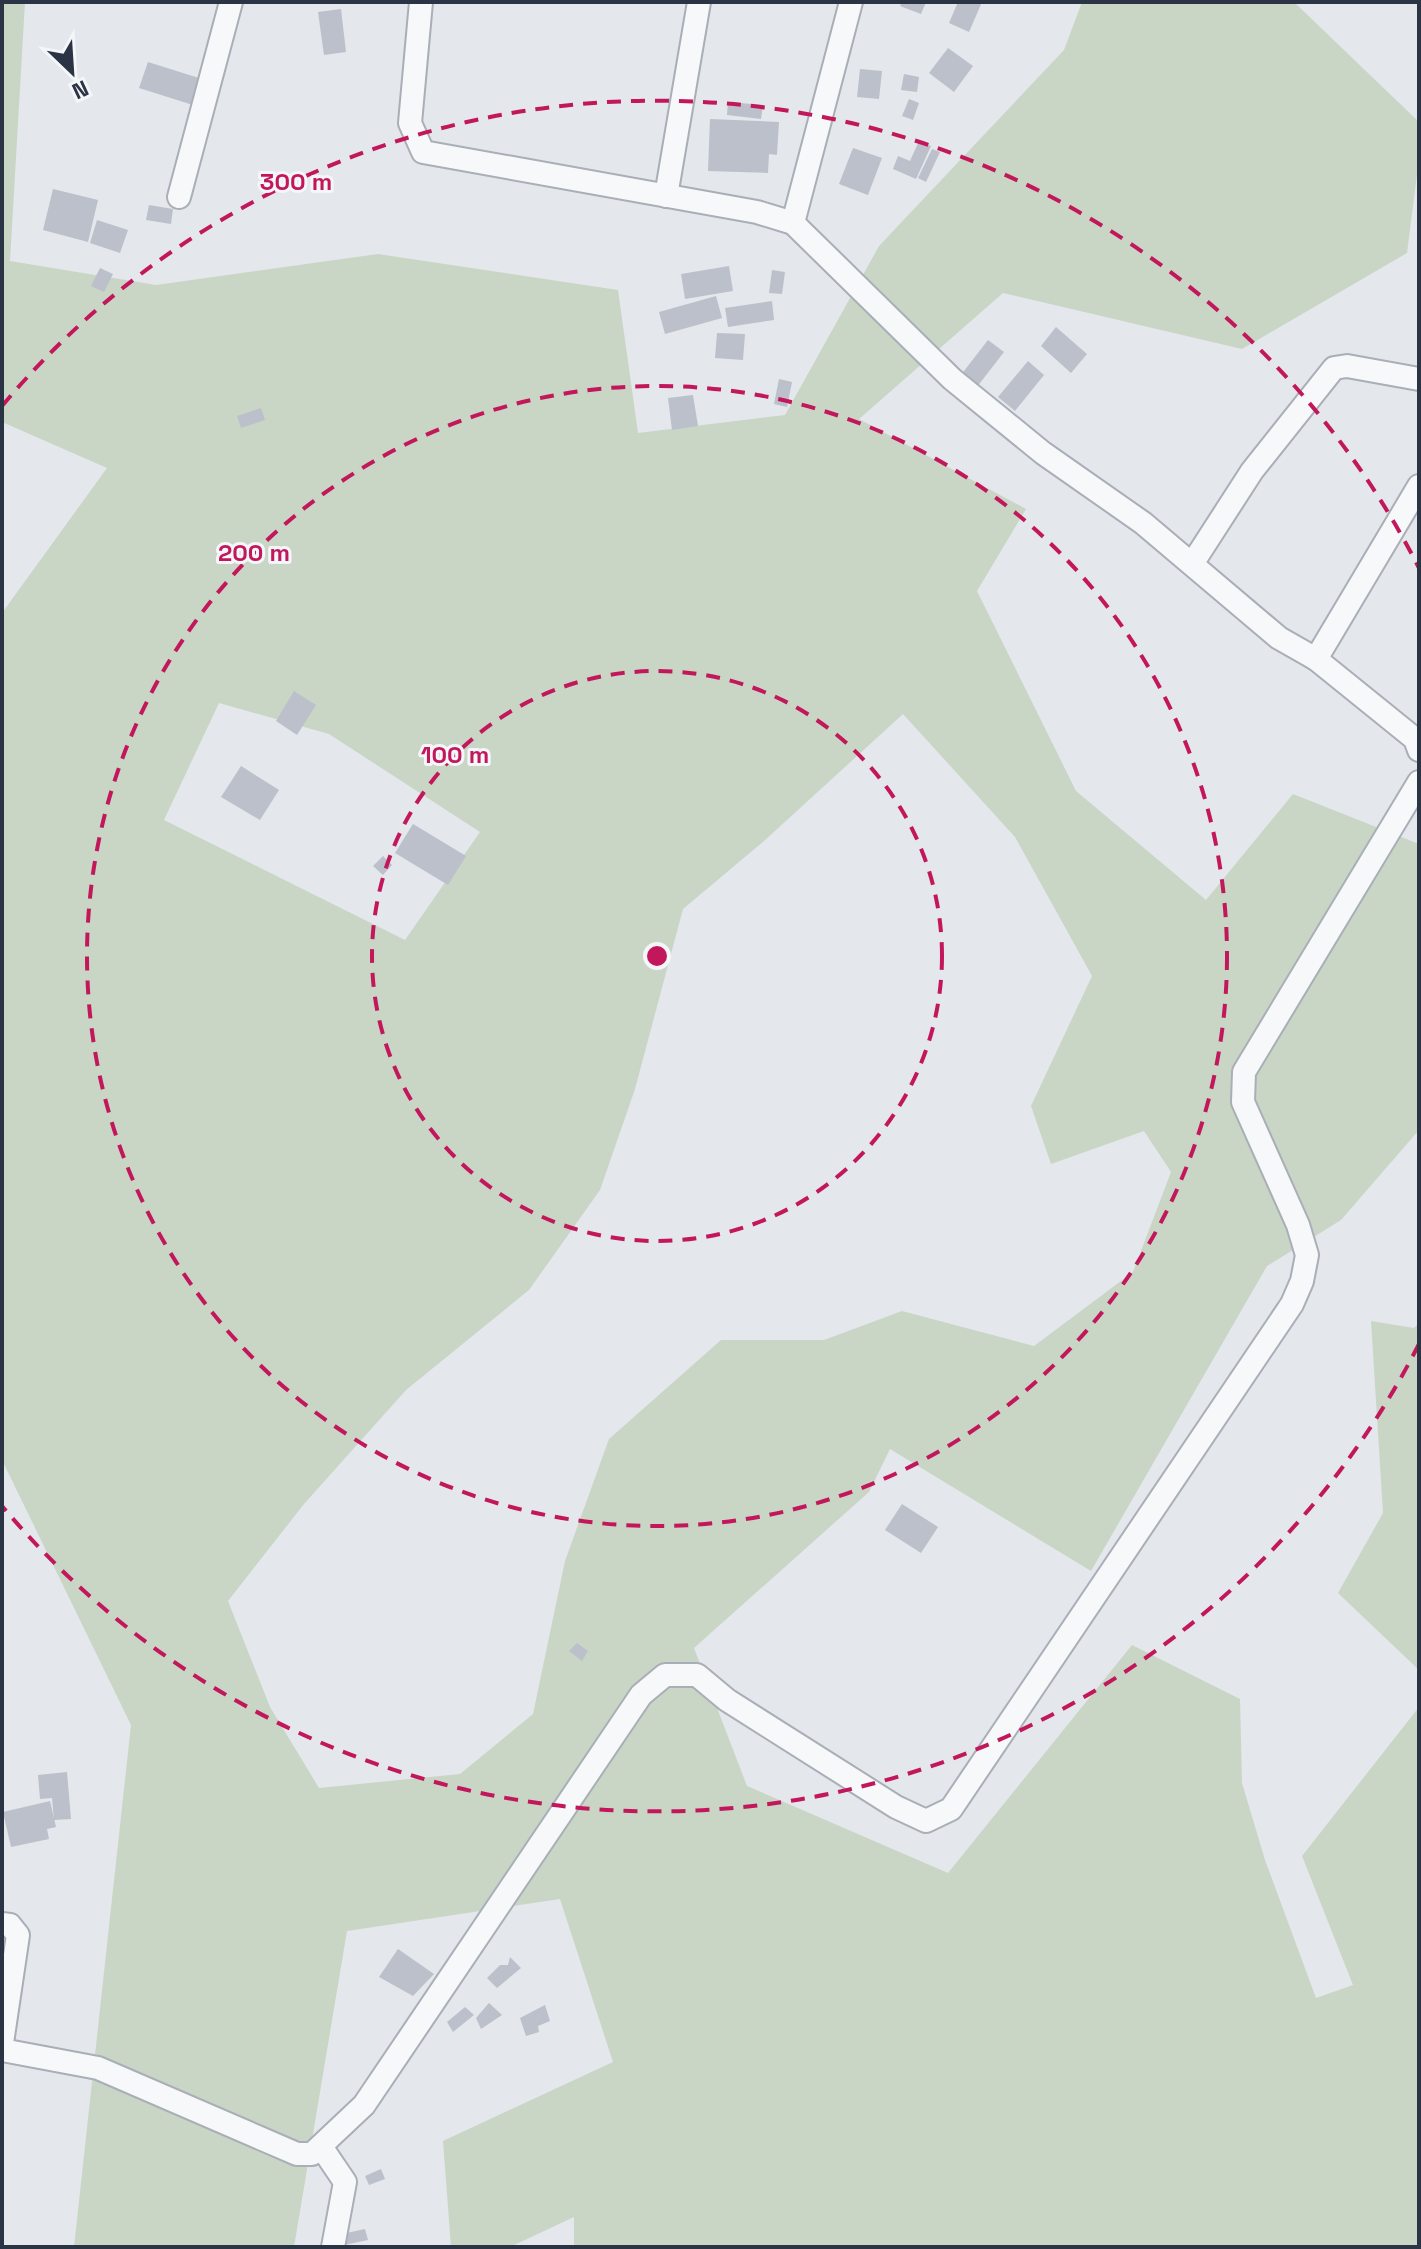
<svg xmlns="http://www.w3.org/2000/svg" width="1421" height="2249" viewBox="0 0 1421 2249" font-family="'Space Grotesk',sans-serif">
  <rect width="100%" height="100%" fill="#e4e7ec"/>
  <!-- green -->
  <g fill="#c9d6c5" fill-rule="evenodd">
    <path d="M2,2H25L10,261L156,285L378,254L618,290L638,433L785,415L879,246L1064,50L1082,2H1294L1419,122V159L1407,253L1242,349L1003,293L859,419L1026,509L977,591L1076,791L1206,900L1293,794L1419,844V1130L1341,1220L1267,1266L1091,1571L890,1449L869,1492L694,1648L747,1786L948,1873L1132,1645L1240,1699L1242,1783L1265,1860L1316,1998L1353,1985L1302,1856L1419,1707V2247H574V2217L510,2247H451L443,2141L613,2062L560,1899L347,1931L294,2247H74L131,1725L2,1460V613L107,468L2,422ZM219,703L329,734L480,832L405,940L164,820ZM903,714L1015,837L1092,976L1031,1106L1051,1164L1144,1131L1171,1172L1133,1272L1034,1346L902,1311L824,1340H721L609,1439L565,1561L533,1714L460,1774L319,1788L270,1707L228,1601L304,1504L406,1390L529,1290L600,1190L635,1089L683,909L764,841Z"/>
    <polygon points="1371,1321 1414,1328 1419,1323 1419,1670 1338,1593 1383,1513"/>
  </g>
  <!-- building -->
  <g fill="#bbc0ca">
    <polygon points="902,2 926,2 921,14 900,6"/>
    <polygon points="958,2 982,2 969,32 949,23"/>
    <polygon points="341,9 346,52 324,55 318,12"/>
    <polygon points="948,48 973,66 954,92 929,73"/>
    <polygon points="148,62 202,79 193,105 139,88"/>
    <polygon points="860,69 882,71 879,99 857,97"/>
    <polygon points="904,74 919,77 917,92 901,90"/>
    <polygon points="909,99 919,103 913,120 902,116"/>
    <polygon points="728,102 763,105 761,119 727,115"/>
    <polygon points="710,119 779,122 777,155 769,154 768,173 708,171"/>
    <polygon points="919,141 931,146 916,179 893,169 898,156 910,161"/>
    <polygon points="853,148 882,158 868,195 839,184"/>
    <polygon points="932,149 940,152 926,182 918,178"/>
    <polygon points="53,189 98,200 88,242 43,230"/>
    <polygon points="149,205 173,209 171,224 146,220"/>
    <polygon points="97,220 128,230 120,253 90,243"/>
    <polygon points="729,266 733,291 685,299 681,274"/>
    <polygon points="100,268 113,274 104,292 91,286"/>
    <polygon points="772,270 785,272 782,294 769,293"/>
    <polygon points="716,296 722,318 665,334 659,312"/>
    <polygon points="772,301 774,320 728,327 725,308"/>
    <polygon points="1056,327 1087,354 1071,373 1041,346"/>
    <polygon points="717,333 745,334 743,360 715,358"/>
    <polygon points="988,340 1004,352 973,392 957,380"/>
    <polygon points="1028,361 1044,375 1015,411 998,397"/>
    <polygon points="779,379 792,382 787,407 774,404"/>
    <polygon points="693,395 698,426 672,430 668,398"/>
    <polygon points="261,408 265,420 241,428 237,416"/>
    <polygon points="294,691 316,705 297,735 276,721"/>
    <polygon points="241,766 279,790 260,820 221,797"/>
    <polygon points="413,824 466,856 448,885 395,853"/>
    <polygon points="383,856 392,865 383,875 373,866"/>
    <polygon points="902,1504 938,1527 921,1553 885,1530"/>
    <polygon points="577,1643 588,1651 582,1661 569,1651"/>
    <polygon points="67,1772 71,1819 54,1820 52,1798 40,1799 38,1775"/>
    <polygon points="50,1801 56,1827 47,1829 49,1839 11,1847 3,1812"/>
    <polygon points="398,1949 434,1974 413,1996 379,1977"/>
    <polygon points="510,1957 521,1968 497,1988 487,1978 500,1965 508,1965"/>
    <polygon points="489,2003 502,2015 481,2029 476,2018"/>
    <polygon points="545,2005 550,2021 538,2026 539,2032 526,2036 520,2018"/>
    <polygon points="465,2007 474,2015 453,2032 447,2022"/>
    <polygon points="381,2169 385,2179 369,2185 365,2176"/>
    <polygon points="365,2229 368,2240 344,2245 342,2234"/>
  </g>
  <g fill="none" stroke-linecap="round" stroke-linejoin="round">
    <defs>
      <g id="minor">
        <polyline points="421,2 410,123 423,152 757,212 793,223 952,379 1043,453 1143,523 1279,638 1316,659 1415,739 1419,750"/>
        <polyline points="666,196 699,2"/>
        <polyline points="179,197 231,2"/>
        <polyline points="793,223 851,2"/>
        <polyline points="1192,564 1252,471 1334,368 1347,366 1419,379"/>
        <polyline points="1316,659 1419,486"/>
        <polyline points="2,1924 10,1925 18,1935 2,2043"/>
        <polyline points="2,2050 98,2068 297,2154 312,2154 364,2105 641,1695 665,1675 697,1675 727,1700 896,1807 926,1821 951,1809 1292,1304 1302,1281 1307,1255 1298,1225 1243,1102 1244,1072 1419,782"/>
        <polyline points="322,2148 345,2182 333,2247"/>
      </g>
    </defs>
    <!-- minor casing -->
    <use href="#minor" stroke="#a9aeb7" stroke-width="26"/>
    <!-- minor -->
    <use href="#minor" stroke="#f7f8fa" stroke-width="22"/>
  </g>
  <!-- distance rings -->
  <g fill="none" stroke="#c2185b" stroke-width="4" stroke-dasharray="14 10">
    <circle cx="657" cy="956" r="285"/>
    <circle cx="657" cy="956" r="570"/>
    <path d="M1419 1344A855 855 0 0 1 2 1506M2 406A855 855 0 0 1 1419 568"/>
  </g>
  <circle cx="657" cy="956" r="12" fill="#c2185b" stroke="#f4f6f9" stroke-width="4"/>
  <g font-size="24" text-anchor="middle" font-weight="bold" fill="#c2185b" stroke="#f4f6f9" stroke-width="6" stroke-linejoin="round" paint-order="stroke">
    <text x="296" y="190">300 m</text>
    <text x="254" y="561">200 m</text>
    <text x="455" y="763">100 m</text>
  </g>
  <!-- border -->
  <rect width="1421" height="2249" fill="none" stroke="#2b3445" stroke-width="8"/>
  <!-- north arrow -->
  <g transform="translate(72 72) rotate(155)" stroke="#f4f6f9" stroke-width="6" paint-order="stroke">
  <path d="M0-6L14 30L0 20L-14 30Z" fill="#2b3445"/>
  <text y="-12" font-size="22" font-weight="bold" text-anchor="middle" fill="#2b3445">N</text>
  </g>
</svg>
